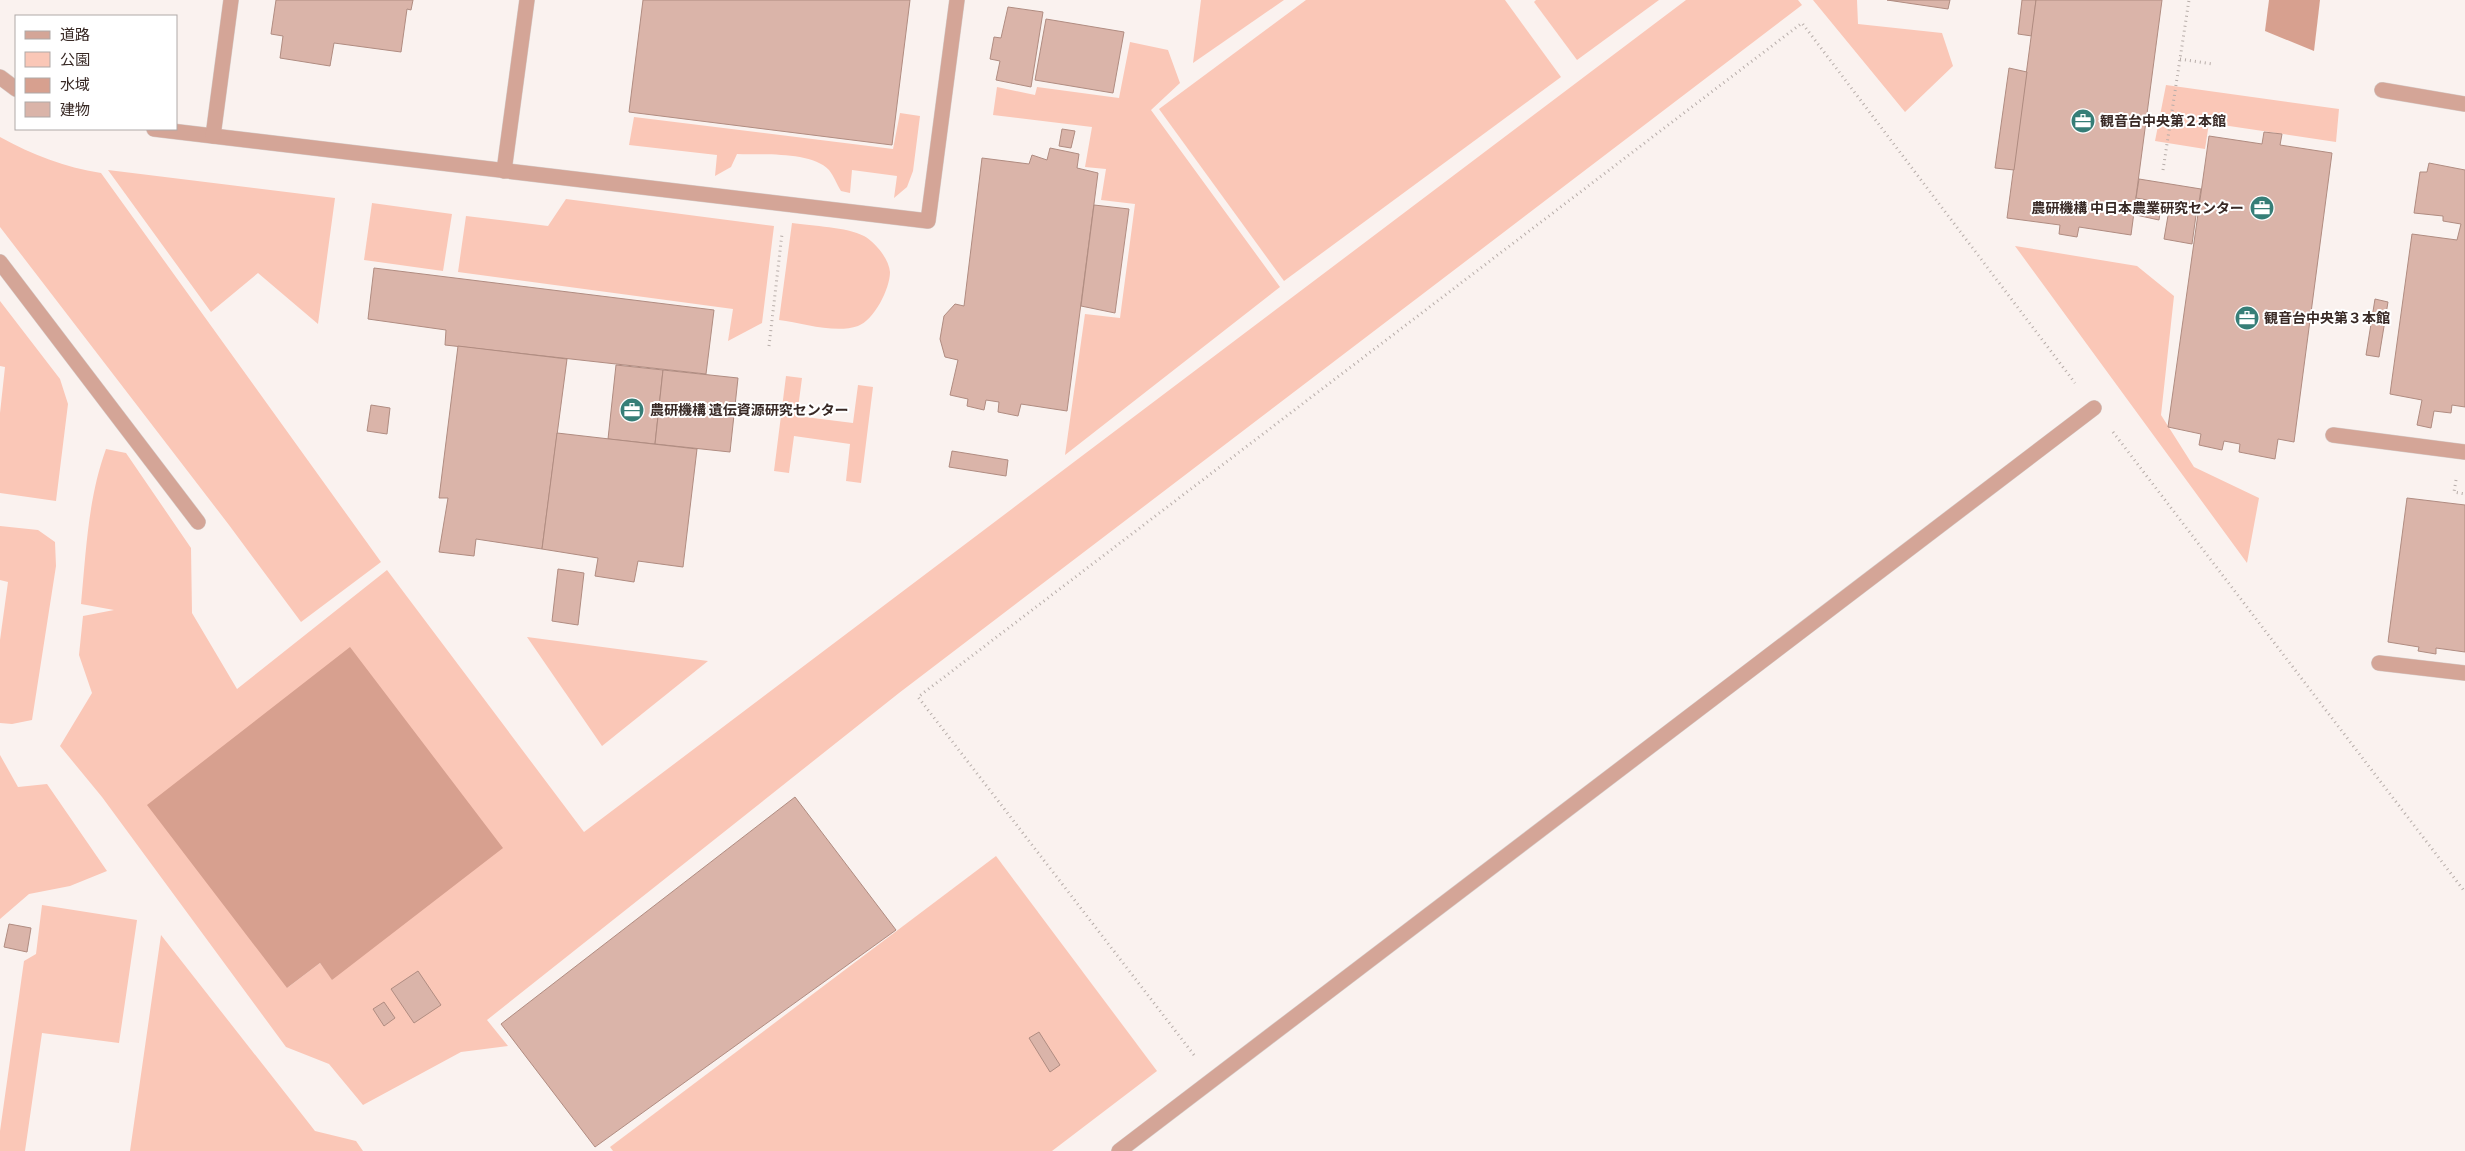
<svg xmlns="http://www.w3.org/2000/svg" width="2465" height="1151" viewBox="0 0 2465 1151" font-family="Manrope,'Noto Sans JP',sans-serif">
  <rect width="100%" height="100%" fill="#faf2ef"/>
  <!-- green -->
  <g fill="#fac7b7" fill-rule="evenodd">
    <polygon points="1201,0 1284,0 1193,63"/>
    <polygon points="1306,0 1505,0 1561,77 1284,281 1159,109"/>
    <polygon points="1536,0 1659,0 1577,60 1534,2"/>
    <path d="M1686,0H1798L1802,5L899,693L487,1020L508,1046L461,1052L363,1105L329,1064L286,1047L102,797L60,746L92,693L79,655L83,616L114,610L81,604C86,552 88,498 106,449L126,453L191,548L192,613L237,689L387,570L584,832ZM350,647L333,980L320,963L287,988Z"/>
    <polygon points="1813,0 1857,0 1858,24 1942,33 1953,66 1905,112"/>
    <polygon points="1130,42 1168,50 1180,83 1151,110 1280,287 1065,455 1085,314 1120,318 1135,204 1101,200 1106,169 1085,167 1092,127 993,115 997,87 1035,95 1037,87 1119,98"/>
    <polygon points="2166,85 2339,109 2336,142 2209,123 2205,149 2155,141"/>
    <path d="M900,113L920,116L913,171L907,187L894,198L897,176L852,170L850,193L841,191C837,185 834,176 829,170C811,151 762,155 737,154L731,167L715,176L717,155L629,145L634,117L893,149Z"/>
    <path d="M0,137C33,155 64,167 101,173L381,562L301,622L229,525L0,227Z"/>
    <polygon points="108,170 335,198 318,324 258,273 211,312"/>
    <polygon points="566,199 774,226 762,323 728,341 733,309 458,272 466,216 548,226"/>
    <polygon points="372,203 452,214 443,271 364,260"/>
    <path d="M792,223C812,226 847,227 864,236C875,242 889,259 890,272C890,289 874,320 858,326C835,334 803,323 779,320Z"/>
    <polygon points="2015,246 2137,266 2174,296 2161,415 2194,467 2259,498 2247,563"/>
    <polygon points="0,301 60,379 68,404 56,501 0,493 0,413 5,367 0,366"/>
    <polygon points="786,376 802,378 797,416 853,423 858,385 873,387 861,483 846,481 850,444 794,436 789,473 774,471"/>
    <polygon points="0,526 38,530 55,542 56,566 32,720 12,724 0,723 0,640 8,582 0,580"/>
    <polygon points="527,637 708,661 602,746"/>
    <polygon points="0,755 18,787 47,784 107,871 70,886 29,894 0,919"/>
    <polygon points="996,856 1157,1071 1052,1151 613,1151 610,1147"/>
    <polygon points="42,905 137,920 119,1043 42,1033 25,1151 0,1151 0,1131 24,961 36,954"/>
    <polygon points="161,935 315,1131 356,1141 363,1151 130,1151"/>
  </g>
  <!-- water -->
  <g fill="#d7a08f">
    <polygon points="2269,0 2320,0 2314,51 2265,31"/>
    <polygon points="350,647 503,848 332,980 320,963 287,988 147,805"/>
  </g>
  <!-- building -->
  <g fill="#dab4a9" stroke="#b08c81">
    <polygon points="276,0 413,0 411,10 407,9 401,52 334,43 330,66 280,58 283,36 271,34"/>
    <polygon points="643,0 910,0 892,145 629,112"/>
    <polygon points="1887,0 1950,0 1948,9"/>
    <polygon points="2022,0 2036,0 2032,36 2018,34"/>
    <polygon points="2036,0 2162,0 2131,235 2079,227 2077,237 2059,234 2060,225 2007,218"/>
    <polygon points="1008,7 1043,12 1031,87 996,80 1000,61 990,59 994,37 1001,38"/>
    <polygon points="1046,19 1124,32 1113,93 1035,80"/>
    <polygon points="2009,68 2027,72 2014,170 1995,168"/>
    <polygon points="1062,129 1075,131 1071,148 1059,146"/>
    <polygon points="2264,132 2282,134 2280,145 2332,153 2294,442 2278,439 2275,459 2239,452 2240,444 2224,441 2222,450 2199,445 2201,434 2168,427 2209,136 2262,144"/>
    <polygon points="1050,148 1079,154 1077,168 1098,173 1067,411 1021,404 1018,416 998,412 999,402 986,400 984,410 967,406 968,399 950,395 958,360 945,357 940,339 944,316 955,304 964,306 982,158 1029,164 1032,155 1047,160"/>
    <polygon points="2429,163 2465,170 2465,407 2452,405 2451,413 2434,411 2431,428 2417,425 2422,400 2390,394 2412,234 2457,240 2461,224 2443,221 2443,216 2414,213 2420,172 2427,172"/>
    <polygon points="2139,179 2201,189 2198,209 2136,198"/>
    <polygon points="2140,201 2161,205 2159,220 2136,215"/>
    <polygon points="2170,204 2197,208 2192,244 2164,239"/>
    <polygon points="1094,205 1129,209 1115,313 1081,306"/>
    <polygon points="374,268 714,310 706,374 445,345 446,330 368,319"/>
    <polygon points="2375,299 2388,302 2379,357 2366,355"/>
    <polygon points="458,346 567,359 542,549 476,539 474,556 439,552 448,498 439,498"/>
    <polygon points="616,365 663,370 655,444 608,439"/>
    <polygon points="663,370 738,378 730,452 655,444"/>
    <polygon points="371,405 390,408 387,434 367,431"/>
    <polygon points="557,433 697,449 683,567 638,561 634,582 595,576 598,558 542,549"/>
    <polygon points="952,451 1008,460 1006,476 949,467"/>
    <polygon points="2407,498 2465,505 2465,652 2436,648 2436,654 2418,651 2419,647 2388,642"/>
    <polygon points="558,569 584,573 578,625 552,621"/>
    <polygon points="795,797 896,930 595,1147 501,1024"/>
    <polygon points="9,924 31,928 27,952 4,947"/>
    <polygon points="418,971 441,1005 414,1023 391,989"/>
    <polygon points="384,1002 395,1018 384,1026 373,1009"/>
    <polygon points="1039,1032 1060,1065 1050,1072 1029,1038"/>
  </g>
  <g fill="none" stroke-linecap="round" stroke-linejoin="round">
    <defs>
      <g id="minor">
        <polyline points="0,77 16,89"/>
        <polyline points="2382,90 2465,104"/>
        <polyline points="154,129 928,221 957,0"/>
        <polyline points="213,136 231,0"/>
        <polyline points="504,171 527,0"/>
        <polyline points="0,262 198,522"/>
        <polyline points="2333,435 2465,452"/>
        <polyline points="2379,663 2465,673"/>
        <polyline points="1119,1151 2094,408"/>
      </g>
    </defs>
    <!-- minor casing -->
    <use href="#minor" stroke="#d7cecb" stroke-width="16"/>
    <!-- path -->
    <g stroke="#b7ada9" stroke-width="3" stroke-dasharray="1 4" stroke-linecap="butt">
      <polyline points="2180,59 2213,64"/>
      <polyline points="2163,170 2189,0"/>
      <polyline points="769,346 782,234"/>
      <polyline points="2113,432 2465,892"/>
      <polyline points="2456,480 2454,492 2465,494"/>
      <polyline points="1194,1055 918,697 1802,23 2075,383"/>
    </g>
    <!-- minor -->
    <use href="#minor" stroke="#d4a597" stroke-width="15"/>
  </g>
  <!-- icons -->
  <defs>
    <symbol id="office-disc" viewBox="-11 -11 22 22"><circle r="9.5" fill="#367e77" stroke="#fff"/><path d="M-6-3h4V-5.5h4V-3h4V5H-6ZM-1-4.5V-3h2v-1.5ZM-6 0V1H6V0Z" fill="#fff"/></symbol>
  </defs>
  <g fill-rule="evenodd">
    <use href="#office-disc" x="2069" y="107" width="28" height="28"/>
    <use href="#office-disc" x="2248" y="194" width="28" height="28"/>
    <use href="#office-disc" x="2233" y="304" width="28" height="28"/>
    <use href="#office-disc" x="618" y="396" width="28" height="28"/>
  </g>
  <g text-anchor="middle" stroke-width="4" stroke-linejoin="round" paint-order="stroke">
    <!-- poi labels -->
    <g font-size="14" font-weight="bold" fill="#382925" stroke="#fff" text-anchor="start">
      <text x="2100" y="126">観音台中央第２本館</text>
      <text x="2244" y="213" text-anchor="end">農研機構 中日本農業研究センター</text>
      <text x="2264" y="323">観音台中央第３本館</text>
      <text x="650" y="415">農研機構 遺伝資源研究センター</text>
    </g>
  </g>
  <!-- legend -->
  <rect x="15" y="15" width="162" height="115" fill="#ffffff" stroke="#afa9a8"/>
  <rect x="25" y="31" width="25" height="8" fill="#d4a597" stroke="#afa9a8"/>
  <text x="60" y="40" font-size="15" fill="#382925">道路</text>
  <rect x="25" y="52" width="25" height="15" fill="#fac7b7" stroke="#afa9a8"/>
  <text x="60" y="65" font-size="15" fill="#382925">公園</text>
  <rect x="25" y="78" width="25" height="15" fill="#d7a08f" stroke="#afa9a8"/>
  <text x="60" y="90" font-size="15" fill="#382925">水域</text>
  <rect x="25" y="102" width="25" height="15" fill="#dab4a9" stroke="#afa9a8"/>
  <text x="60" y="115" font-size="15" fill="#382925">建物</text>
</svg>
